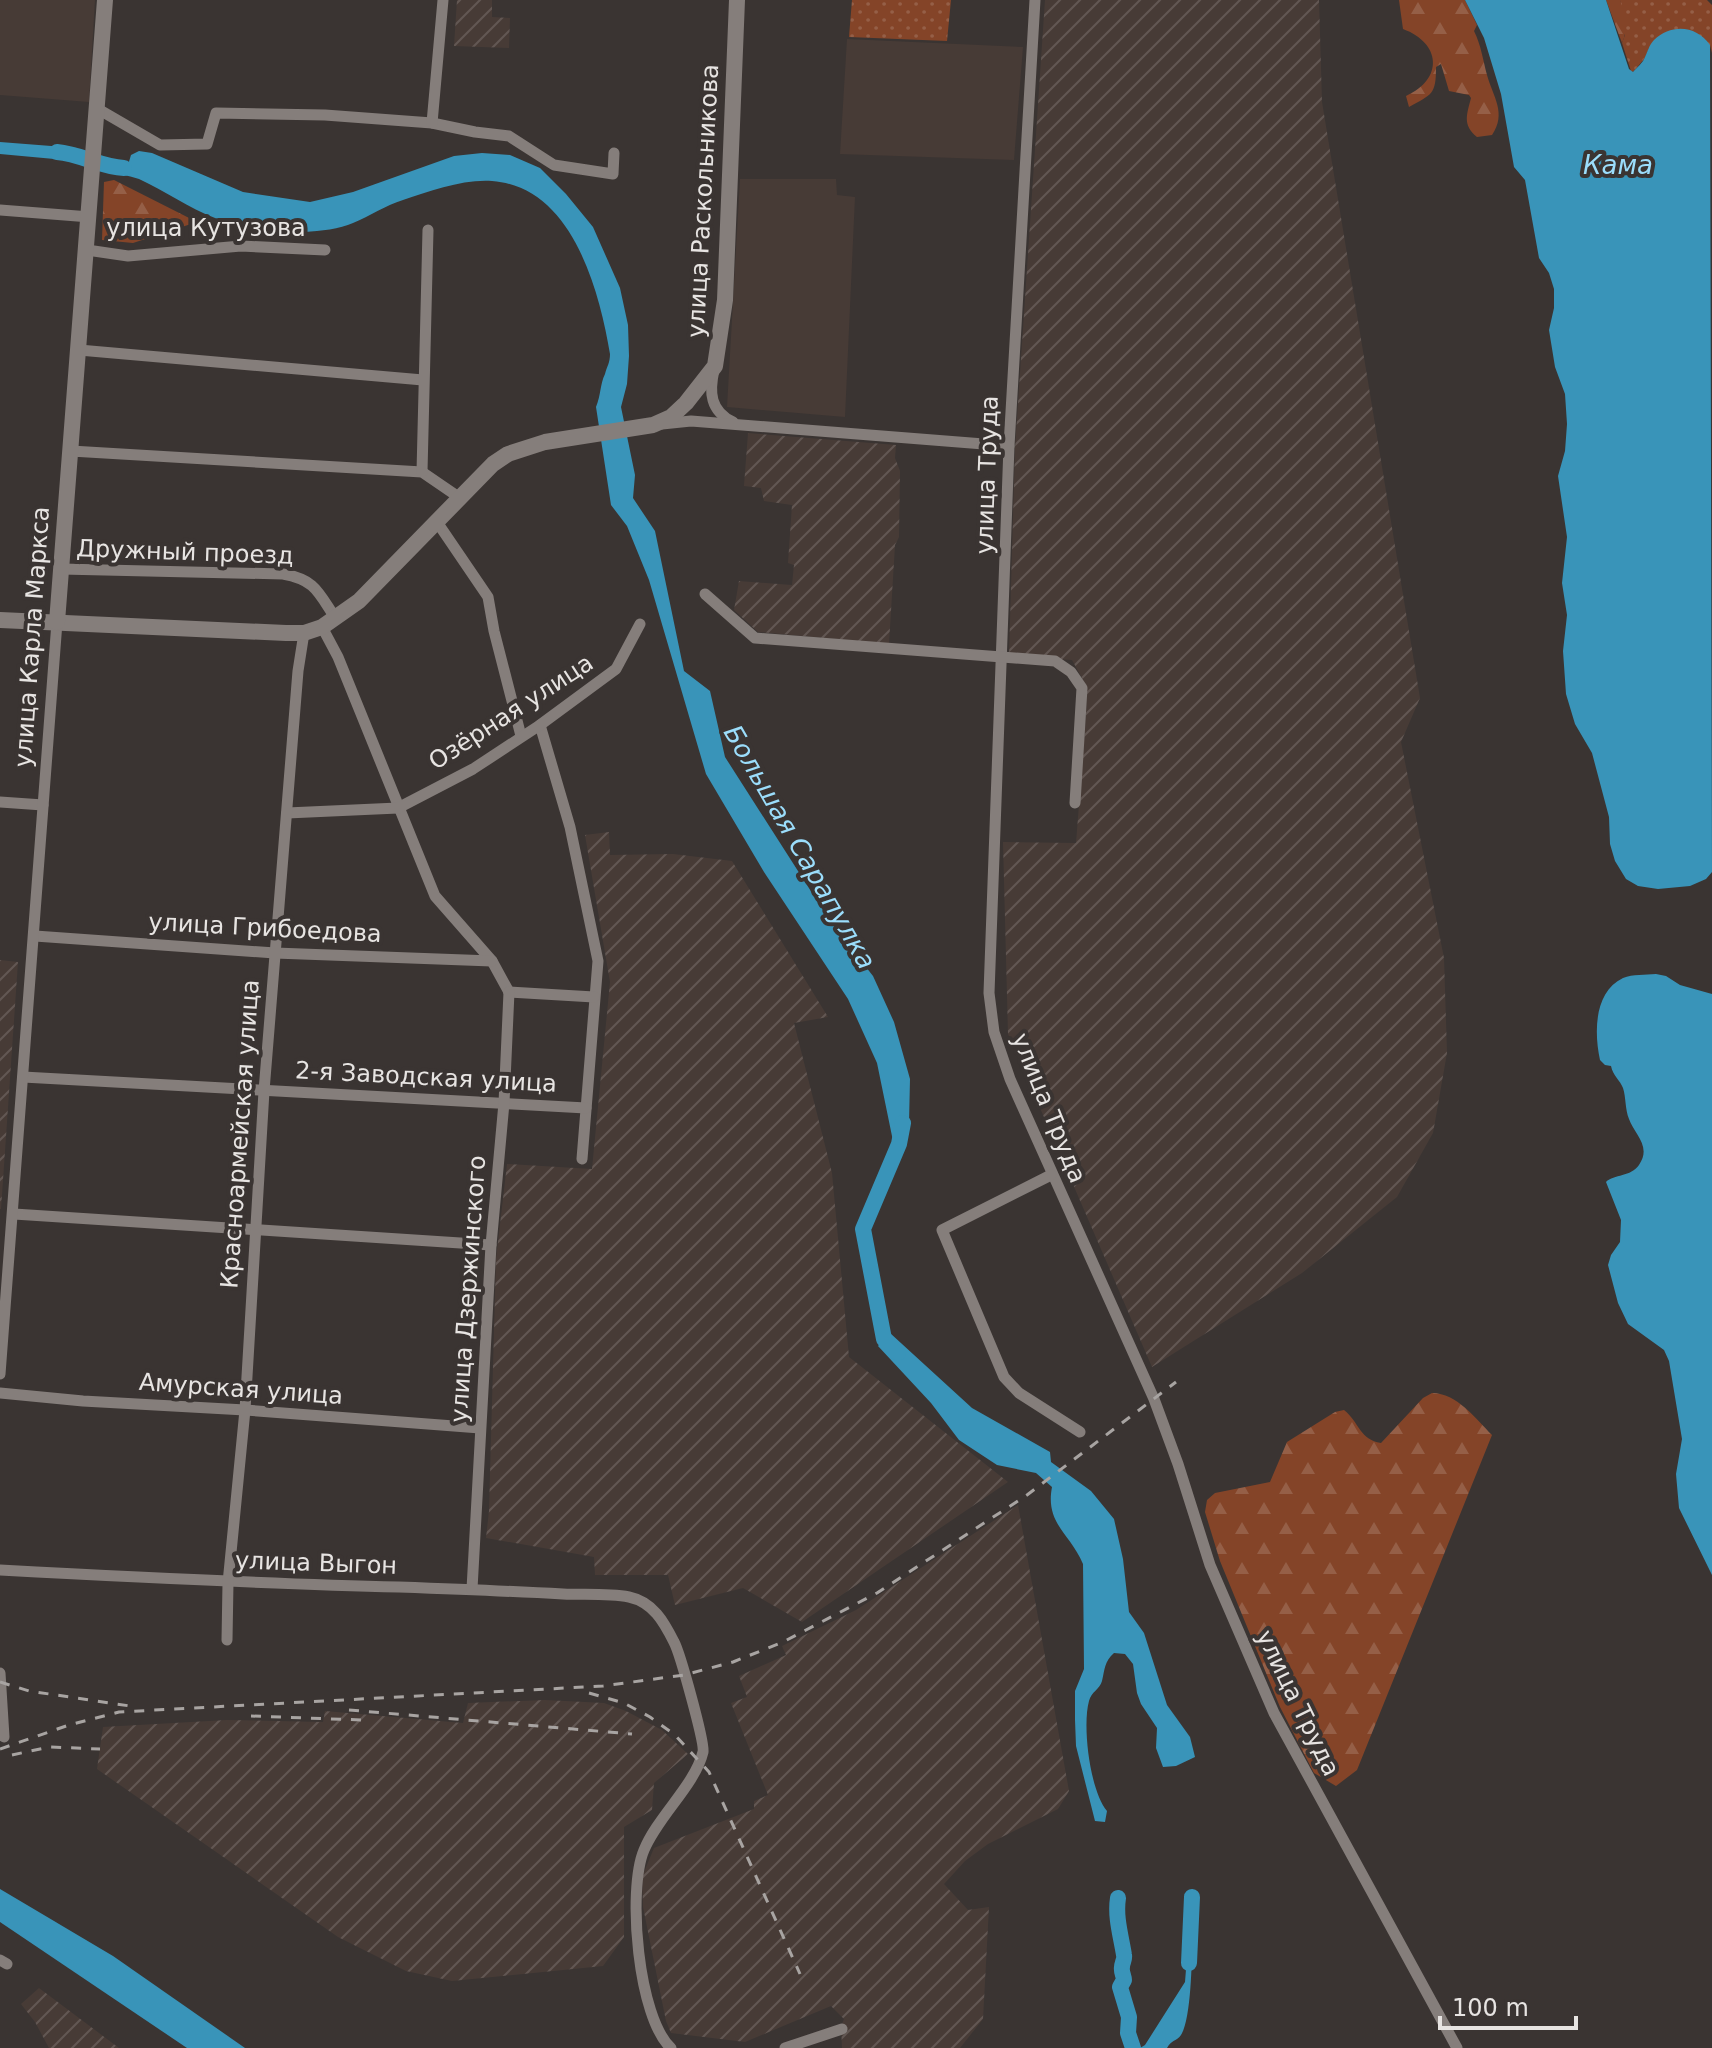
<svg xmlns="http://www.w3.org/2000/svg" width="1712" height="2048" viewBox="0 0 1712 2048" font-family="'DejaVu Sans',sans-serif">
  <defs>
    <pattern id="industrial-furrows" width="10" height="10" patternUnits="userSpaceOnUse" patternTransform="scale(2)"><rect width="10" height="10" fill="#473b36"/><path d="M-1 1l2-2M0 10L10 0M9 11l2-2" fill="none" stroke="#625753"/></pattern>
    <pattern id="grass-dots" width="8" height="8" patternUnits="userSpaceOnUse" patternTransform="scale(2)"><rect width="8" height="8" fill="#844428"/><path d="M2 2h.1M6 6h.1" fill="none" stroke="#955f47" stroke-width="1.8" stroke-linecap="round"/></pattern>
    <pattern id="forest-firs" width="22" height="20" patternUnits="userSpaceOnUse" patternTransform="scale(2)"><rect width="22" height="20" fill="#844428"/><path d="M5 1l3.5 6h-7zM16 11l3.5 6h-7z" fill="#955f47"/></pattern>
  </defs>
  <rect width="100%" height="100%" fill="#3a3432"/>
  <!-- built -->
  <g fill="#473b36">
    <polygon points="0,0 95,0 89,102 0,95"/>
    <polygon points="847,39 1023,47 1014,160 840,154"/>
    <polygon points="740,179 836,179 837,195 855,197 845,417 727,407"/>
  </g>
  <!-- industrial -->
  <g fill="url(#industrial-furrows)">
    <polygon points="457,0 492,0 492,17 510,18 509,48 454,46"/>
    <polygon points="1045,0 1319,0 1322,102 1420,698 1401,742 1444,958 1447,1053 1433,1133 1397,1197 1302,1273 1152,1367 1008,1034 1003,842 1076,843 1086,715 1087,687 1072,660 1009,656 1015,448"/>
    <polygon points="748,433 896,445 895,458 900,471 899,537 895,545 889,644 758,632 734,610 739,581 792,585 794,565 788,563 792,505 764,501 761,488 744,486"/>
    <polygon points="609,832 610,855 673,854 732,861 828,1017 794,1023 832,1173 849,1357 1008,1482 802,1622 743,1588 675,1605 668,1575 595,1575 594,1557 486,1538 489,1511 496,1259 507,1164 592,1169 610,982 585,835"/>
    <polygon points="0,960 18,962 1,1209 0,1209"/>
    <polygon points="1018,1505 1069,1791 1058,1809 988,1844 965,1861 944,1884 968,1910 989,1907 983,2019 960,2048 842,2048 841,2026 844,2019 831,2006 745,2042 671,2033 666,2021 643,1907 642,1877 654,1848 754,1809 754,1801 768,1795 731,1703 747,1697 739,1676 786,1655 782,1646 856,1610"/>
    <polygon points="545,1700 604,1703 626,1711 662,1730 688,1754 654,1783 652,1810 624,1827 624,1937 603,1966 452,1981 406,1971 338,1937 97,1769 103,1727 227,1720 323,1722 325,1711 463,1723 468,1703"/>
    <polygon points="39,1988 119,2048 49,2048 35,2022 21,2004"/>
  </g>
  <!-- grass -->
  <g fill="url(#grass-dots)">
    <polygon points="852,0 951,0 947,41 849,37"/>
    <polygon points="1620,0 1707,0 1712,5 1712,53 1710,45 1649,48 1645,58 1633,72 1631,71 1622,43 1625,35"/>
  </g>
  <!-- forest -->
  <g fill="url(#forest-firs)">
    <path d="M1399,0H1465L1477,25L1474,31C1481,45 1483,60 1487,75C1493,97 1507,113 1492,135L1477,137C1462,125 1467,114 1471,98L1469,95L1449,91L1441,64L1436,67C1436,95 1432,94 1409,107L1406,96C1444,79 1441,43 1403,29Z"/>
    <path d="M1606,0H1620C1625,15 1629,28 1622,43Z"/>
    <polygon points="114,180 197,222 133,243 102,240 104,182"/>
    <path d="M1432,1393C1457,1393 1476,1419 1492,1435L1357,1770L1336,1786L1314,1773L1280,1707L1220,1561L1205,1512L1207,1500L1215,1493L1270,1482L1287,1442L1335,1412L1344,1410C1359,1422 1360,1440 1381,1443L1423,1398Z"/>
  </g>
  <!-- water -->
  <g fill="#3994b9">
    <path d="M1465,0H1606L1629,69L1633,72C1637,67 1643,63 1645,57C1648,51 1649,45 1654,40C1672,23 1697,26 1710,45L1712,872L1706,879L1690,886L1658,889L1638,886L1626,879L1615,861L1610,844L1609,817L1592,753L1575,724L1566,694L1563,651L1567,615L1562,583L1567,537L1558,476L1565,451L1567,424L1565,394L1555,367L1549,330L1554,308V289L1549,273L1539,258L1525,180L1514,167L1501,94L1484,38Z"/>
    <polygon points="0,142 77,148 76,161 0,154"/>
    <path d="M139,151L152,153L243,192L310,202L353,192L454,156L482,153L510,155L540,168L566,194L593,227L620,288L628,325L629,356L627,384L621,407L635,475L633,498L655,531L684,671L710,691L725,757L830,921L873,976L894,1022L910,1079L909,1124L901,1145L893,1141L877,1063L848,999L764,872L706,774L649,580L627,526L611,505L596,407C601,395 600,384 605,374C607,366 610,363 610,354C599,289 572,187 492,181C463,179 430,191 403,200C386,205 370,216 353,223C340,229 320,231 305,232C276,233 243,229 215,218C189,208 165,191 139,179C128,175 115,174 104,170V162L128,165L131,155Z"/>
    <path d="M1656,974L1666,976L1680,985L1712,994V1575L1679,1508L1676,1474L1682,1439L1669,1361L1664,1350L1628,1324L1618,1303L1608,1265L1611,1255L1620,1242L1621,1220L1606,1182C1614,1174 1631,1177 1639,1165C1652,1146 1634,1134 1629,1119C1625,1109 1626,1097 1623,1088C1620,1080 1613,1076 1611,1066L1605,1065L1600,1060C1594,1032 1594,992 1623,978C1633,974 1645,975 1656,974Z"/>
    <path d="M890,1333L972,1408L1050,1452L1051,1462L1091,1491L1114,1519L1123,1559L1129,1612L1144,1633L1167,1705L1190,1737L1195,1757L1176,1766L1163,1767L1156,1748L1157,1728L1141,1704L1137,1693L1133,1664L1125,1654L1114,1653C1104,1662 1105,1669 1102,1681C1100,1689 1091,1692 1089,1701C1082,1726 1090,1791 1107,1811L1105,1822L1095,1821L1076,1746L1075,1720V1691L1084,1669L1083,1564C1070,1533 1045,1524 1052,1487L1036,1473L997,1465L959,1440L931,1403L878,1346Z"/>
    <polygon points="0,1889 113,1956 245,2048 187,2048 0,1922"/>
    <path d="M1192,1942C1192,1961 1191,2020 1181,2035C1177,2041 1171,2040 1167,2048H1140L1145,2045L1185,1982L1188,1944Z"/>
  </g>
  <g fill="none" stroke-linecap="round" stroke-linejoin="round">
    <!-- river -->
    <g stroke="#3994b9" stroke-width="16">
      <path d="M57,152C81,154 101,167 124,168"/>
      <polyline points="898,1353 884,1339 863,1229 899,1144 903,1123"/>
      <path d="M1118,1898C1115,1917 1121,1936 1124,1955C1125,1959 1122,1963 1122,1967C1121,1972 1124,1976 1124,1980L1120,1987L1129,2017L1128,2033L1133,2048"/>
      <polyline points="1189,1963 1192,1897"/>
    </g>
    <!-- minor -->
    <g stroke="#857e7b" stroke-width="11">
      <polyline points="1035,0 1009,446 989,993 994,1032 1010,1079 1154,1399 1178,1464 1210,1565 1274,1713 1457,2048"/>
      <polyline points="98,109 160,145 207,144 216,113 325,115 432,123 475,132 509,136 554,165 613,174 614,153"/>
      <polyline points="432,123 443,0"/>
      <polyline points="0,210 90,217"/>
      <polyline points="87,250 128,256 241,246 325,250"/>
      <polyline points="79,350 423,380"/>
      <path d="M714,370C709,392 710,411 733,422"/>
      <polyline points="662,424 691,421 1009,446"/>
      <polyline points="71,451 422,472 460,498"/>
      <polyline points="422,472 428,230"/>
      <polyline points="437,522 488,597 494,631 521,736"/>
      <path d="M61,569L283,574C316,580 318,592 336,619"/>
      <polyline points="705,594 755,638 1055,661 1071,672 1082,688 1075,803"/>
      <polyline points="322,627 338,657 435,896 492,961 509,992"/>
      <polyline points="540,725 570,827 598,961 582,1159"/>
      <polyline points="0,802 43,805"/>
      <polyline points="287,813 398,808 473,769 540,725 616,669 640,624"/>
      <polyline points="35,936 275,953 492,961"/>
      <polyline points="509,992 594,997"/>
      <polyline points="23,1077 586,1108"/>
      <polyline points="1051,1175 942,1230 1004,1377 1019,1393 1080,1432"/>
      <polyline points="14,1214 491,1245"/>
      <polyline points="0,1374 57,622"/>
      <polyline points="0,1393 83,1401 245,1410 480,1428"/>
      <path d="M0,1570C133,1577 266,1584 399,1587C454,1589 508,1591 563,1594C584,1595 608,1593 629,1597C653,1602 664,1622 674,1642C680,1653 705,1743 703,1752C695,1785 658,1816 644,1850C627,1890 638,2018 671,2048"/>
      <polyline points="472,1589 491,1245 504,1103 509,992"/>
      <polyline points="227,1640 228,1583 245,1410 264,1091 298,671 304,633"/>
      <polyline points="0,1673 4,1737"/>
      <polyline points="0,1960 7,1964"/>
      <polyline points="785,2048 842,2029"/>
    </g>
    <!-- secondary -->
    <g stroke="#857e7b" stroke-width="16">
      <polyline points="0,620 286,633 304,633 322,627 359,601 493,464 508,454 545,442 653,425 671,417 686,403 715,366 725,300 737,0"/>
      <polyline points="57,622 105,0"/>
    </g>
    <!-- rail -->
    <g stroke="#a8a4a2" stroke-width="3" stroke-dasharray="10 10" stroke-linecap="butt">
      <polyline points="0,1682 29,1691 130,1706"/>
      <polyline points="589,1693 624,1703 650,1717 675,1735 709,1772 800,1974"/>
      <polyline points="349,1710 632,1734"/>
      <polyline points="251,1716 362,1720"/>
      <polyline points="0,1749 69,1725 119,1712 603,1686 684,1675 733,1662 783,1642 877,1593 1027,1495 1176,1382"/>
      <polyline points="12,1755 49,1747 100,1749"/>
    </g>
  </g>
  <g text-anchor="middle" stroke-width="8" stroke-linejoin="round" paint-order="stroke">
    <!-- street labels -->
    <g font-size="24" fill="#e7e4e2" stroke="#3a3432">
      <text transform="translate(703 201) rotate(-87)" y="8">улица Раскольникова</text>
      <text x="206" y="236">улица Кутузова</text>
      <text transform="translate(987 475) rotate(-88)" y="8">улица Труда</text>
      <text transform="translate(185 552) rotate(2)" y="8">Дружный проезд</text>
      <text transform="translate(32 637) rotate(-86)" y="8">улица Карла Маркса</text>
      <text transform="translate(511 712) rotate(-33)" y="8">Озёрная улица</text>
      <text transform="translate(265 928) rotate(3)" y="8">улица Грибоедова</text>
      <text transform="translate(426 1077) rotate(3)" y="8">2-я Заводская улица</text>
      <text transform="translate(1049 1108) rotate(68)" y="8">улица Труда</text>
      <text transform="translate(240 1134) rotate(-86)" y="8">Красноармейская улица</text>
      <text transform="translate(468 1289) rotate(-86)" y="8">улица Дзержинского</text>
      <text transform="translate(241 1389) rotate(4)" y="8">Амурская улица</text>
      <text transform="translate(316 1563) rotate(2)" y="8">улица Выгон</text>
      <text transform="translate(1298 1703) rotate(64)" y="8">улица Труда</text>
    </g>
    <!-- water labels -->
    <g font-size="26" font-style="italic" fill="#9bddfb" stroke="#3a3432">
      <text x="1618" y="174">Кама</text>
      <text transform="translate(800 847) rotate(60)" y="9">Большая Сарапулка</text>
    </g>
  </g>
  <!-- scale -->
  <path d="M1440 2016v12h136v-12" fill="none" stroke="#e7e4e2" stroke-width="4"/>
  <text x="1452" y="2016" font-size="24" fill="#e7e4e2" stroke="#3a3432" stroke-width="6" paint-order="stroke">100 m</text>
</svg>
